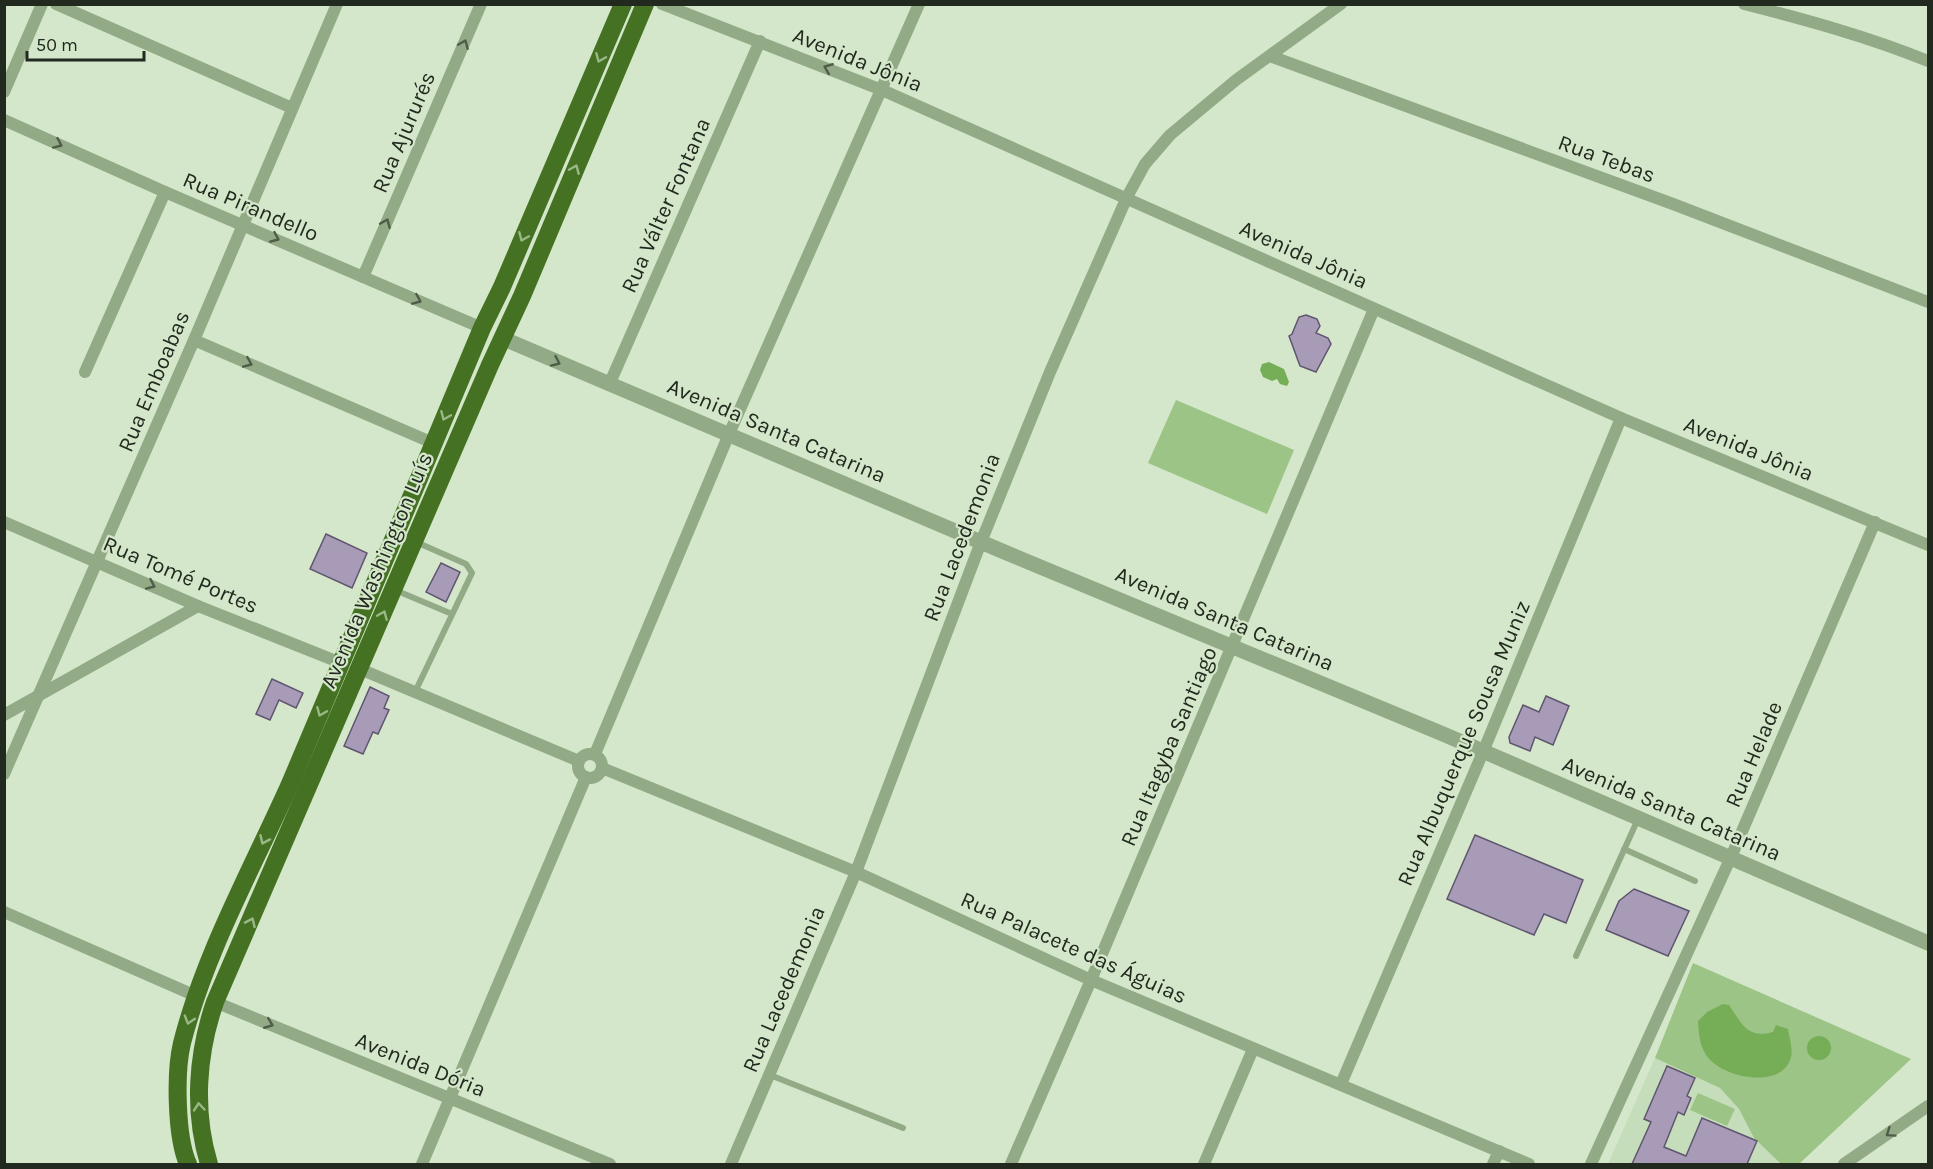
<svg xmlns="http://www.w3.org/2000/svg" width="1933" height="1169" viewBox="0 0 1933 1169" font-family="Karla,sans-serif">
  <rect width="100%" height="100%" fill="#d4e7ca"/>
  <!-- built -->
  <polygon fill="#c5ddba" points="1655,1058 1720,1088 1739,1109 1754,1138 1781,1164 1608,1164"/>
  <!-- green -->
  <g fill="#9bc486">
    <polygon points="1176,400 1294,450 1267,514 1148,463"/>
    <polygon points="1693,963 1911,1059 1799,1164 1781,1164 1754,1138 1739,1109 1720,1088 1655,1058"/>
    <polygon points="1698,1093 1735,1109 1727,1126 1690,1110"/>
  </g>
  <!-- water -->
  <g fill="#76ad57">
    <polygon points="1269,362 1284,369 1289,382 1287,386 1280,384 1277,379 1272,381 1263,377 1260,370 1262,364"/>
    <path d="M1723,1004L1729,1005C1741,1022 1747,1040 1773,1032L1776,1025L1788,1029C1789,1037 1793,1048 1791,1057C1783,1091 1718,1078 1705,1053C1699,1043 1699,1033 1698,1021L1707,1012Z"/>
    <circle cx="1819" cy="1048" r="12"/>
  </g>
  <!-- building -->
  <g fill="#a79bb8" stroke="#60556f" stroke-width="1.5">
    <polygon points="1306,315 1317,319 1320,326 1316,333 1328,338 1331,344 1316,372 1300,366 1289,336 1292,334 1299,317"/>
    <polygon points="326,534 367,553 352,588 310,569"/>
    <polygon points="441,563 460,572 446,602 426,592"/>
    <polygon points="272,679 303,693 296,708 279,700 270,720 256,714"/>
    <polygon points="370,687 389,696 384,708 389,710 378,734 373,732 363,754 344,746"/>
    <polygon points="1546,696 1569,706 1553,745 1535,737 1530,751 1510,743 1509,737 1523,705 1539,712"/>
    <polygon points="1475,835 1583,880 1566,923 1544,914 1534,935 1447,899"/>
    <polygon points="1634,889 1689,911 1668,956 1606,930 1619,901"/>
    <polygon points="1667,1066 1695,1078 1687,1096 1691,1098 1684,1115 1678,1112 1664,1147 1686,1156 1702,1118 1757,1141 1747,1164 1632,1164 1651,1122 1644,1119"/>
  </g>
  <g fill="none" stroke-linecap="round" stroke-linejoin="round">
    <!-- service -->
    <g stroke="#92aa86" stroke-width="6">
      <polyline points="395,590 452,614"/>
      <polyline points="415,692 472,573 466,564 416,542"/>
      <polyline points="1624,849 1695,881"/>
      <polyline points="1576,956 1638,819"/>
      <polyline points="770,1075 903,1128"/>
    </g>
    <!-- minor -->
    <g stroke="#92aa86" stroke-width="12">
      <polyline points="56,4 292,108"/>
      <polyline points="662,4 882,90 1621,418 1928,545"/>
      <path d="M1744,4C1807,20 1869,37 1928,61"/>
      <polyline points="1270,56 1673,204 1928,302"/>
      <polyline points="4,92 42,4"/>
      <polyline points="4,120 165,192 482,328"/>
      <polyline points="363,277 481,4"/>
      <polyline points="194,340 433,443"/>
      <polyline points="85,372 165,192"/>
      <polyline points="609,385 760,41"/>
      <polyline points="4,522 198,606 341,663"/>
      <polyline points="360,669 579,761"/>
      <polyline points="4,715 198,606"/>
      <circle cx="590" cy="766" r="12"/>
      <polyline points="595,754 729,434 919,4"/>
      <polyline points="602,768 856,872 1091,980 1529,1164"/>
      <polyline points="4,774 194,340 337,4"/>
      <polyline points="4,912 196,996"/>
      <polyline points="215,1002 610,1164"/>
      <polyline points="1341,1084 1483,752 1621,418"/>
      <polyline points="422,1164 586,777"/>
      <polyline points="731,1164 856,872 981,542 1050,372 1127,197 1145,164 1170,135 1236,80 1341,4"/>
      <polyline points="1011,1164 1091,980 1374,309"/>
      <polyline points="1204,1164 1253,1049"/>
      <polyline points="1493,1164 1499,1151"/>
      <polyline points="1591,1164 1731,857 1875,522"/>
      <polyline points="1844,1164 1928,1106"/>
    </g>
    <!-- tertiary -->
    <polyline stroke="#92aa86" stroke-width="15" points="502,338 1002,551 1443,734 1928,943"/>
    <!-- trunk -->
    <g stroke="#447222" stroke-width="18">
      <path d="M188,1164C176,1137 175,1072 182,1043C205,953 252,869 290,784C355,633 418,480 482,328L502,287L623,4"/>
      <path d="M209,1164C193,1111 197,1054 215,1002L490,365L522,296L645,4"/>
    </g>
  </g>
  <!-- one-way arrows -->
  <defs><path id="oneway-chevron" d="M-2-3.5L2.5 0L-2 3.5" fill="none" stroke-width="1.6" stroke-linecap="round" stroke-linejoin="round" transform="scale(1.5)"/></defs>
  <g stroke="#4f5d48">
    <use href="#oneway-chevron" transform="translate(464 44) rotate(-67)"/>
    <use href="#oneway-chevron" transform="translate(828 68) rotate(-158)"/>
    <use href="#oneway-chevron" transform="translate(58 144) rotate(24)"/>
    <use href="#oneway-chevron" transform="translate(386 223) rotate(-67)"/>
    <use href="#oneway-chevron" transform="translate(275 238) rotate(24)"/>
    <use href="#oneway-chevron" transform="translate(417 300) rotate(23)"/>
    <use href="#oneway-chevron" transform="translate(556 362) rotate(24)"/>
    <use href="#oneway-chevron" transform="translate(248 363) rotate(23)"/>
    <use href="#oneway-chevron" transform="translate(151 585) rotate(24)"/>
    <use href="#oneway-chevron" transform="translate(269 1024) rotate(22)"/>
    <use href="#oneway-chevron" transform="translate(1890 1133) rotate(145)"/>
  </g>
  <g stroke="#9ab887">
    <use href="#oneway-chevron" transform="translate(600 58) rotate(113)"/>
    <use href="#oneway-chevron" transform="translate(575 169) rotate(-67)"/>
    <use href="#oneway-chevron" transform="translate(523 237) rotate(113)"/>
    <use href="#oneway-chevron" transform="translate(445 416) rotate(113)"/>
    <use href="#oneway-chevron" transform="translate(383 615) rotate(-67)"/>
    <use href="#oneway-chevron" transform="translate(321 712) rotate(113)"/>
    <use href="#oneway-chevron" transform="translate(264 840) rotate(114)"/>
    <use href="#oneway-chevron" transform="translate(251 922) rotate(-66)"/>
    <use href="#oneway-chevron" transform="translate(189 1020) rotate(107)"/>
    <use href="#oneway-chevron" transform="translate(199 1107) rotate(-95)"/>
  </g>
  <g text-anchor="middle" stroke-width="4.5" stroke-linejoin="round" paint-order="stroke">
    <!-- street labels -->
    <g font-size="22" fill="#22291e" stroke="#d4e7ca">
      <text transform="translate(858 59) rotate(22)" y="8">Avenida Jônia</text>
      <text transform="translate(403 132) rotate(-67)" y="8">Rua Ajururés</text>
      <text transform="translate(1607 158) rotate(20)" y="8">Rua Tebas</text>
      <text transform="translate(665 205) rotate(-66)" y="8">Rua Válter Fontana</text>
      <text transform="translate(251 206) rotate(23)" y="8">Rua Pirandello</text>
      <text transform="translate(1304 254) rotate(24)" y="8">Avenida Jônia</text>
      <text transform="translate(153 381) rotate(-67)" y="8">Rua Emboabas</text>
      <text transform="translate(777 430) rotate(23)" y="8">Avenida Santa Catarina</text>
      <text transform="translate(1749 448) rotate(22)" y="8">Avenida Jônia</text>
      <text transform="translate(961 537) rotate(-69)" y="8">Rua Lacedemonia</text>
      <text transform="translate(376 570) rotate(-67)" y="8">Avenida Washington Luís</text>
      <text transform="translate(181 574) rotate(23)" y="8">Rua Tomé Portes</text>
      <text transform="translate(1225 618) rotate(23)" y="8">Avenida Santa Catarina</text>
      <text transform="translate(1463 743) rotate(-67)" y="8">Rua Albuquerque Sousa Muniz</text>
      <text transform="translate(1168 746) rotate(-67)" y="8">Rua Itagyba Santiago</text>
      <text transform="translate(1753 754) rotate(-67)" y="8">Rua Helade</text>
      <text transform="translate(1672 808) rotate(23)" y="8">Avenida Santa Catarina</text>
      <text transform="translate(1074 947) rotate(24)" y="8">Rua Palacete das Águias</text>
      <text transform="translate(783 989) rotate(-67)" y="8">Rua Lacedemonia</text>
      <text transform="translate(421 1064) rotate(22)" y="8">Avenida Dória</text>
    </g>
  </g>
  <!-- border -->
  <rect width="1933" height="1169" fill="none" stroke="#22291e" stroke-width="12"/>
  <!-- scale -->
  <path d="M27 51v9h117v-9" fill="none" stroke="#22291e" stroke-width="3"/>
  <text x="36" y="51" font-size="18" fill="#22291e" stroke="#d4e7ca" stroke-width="4.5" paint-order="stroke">50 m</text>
</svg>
